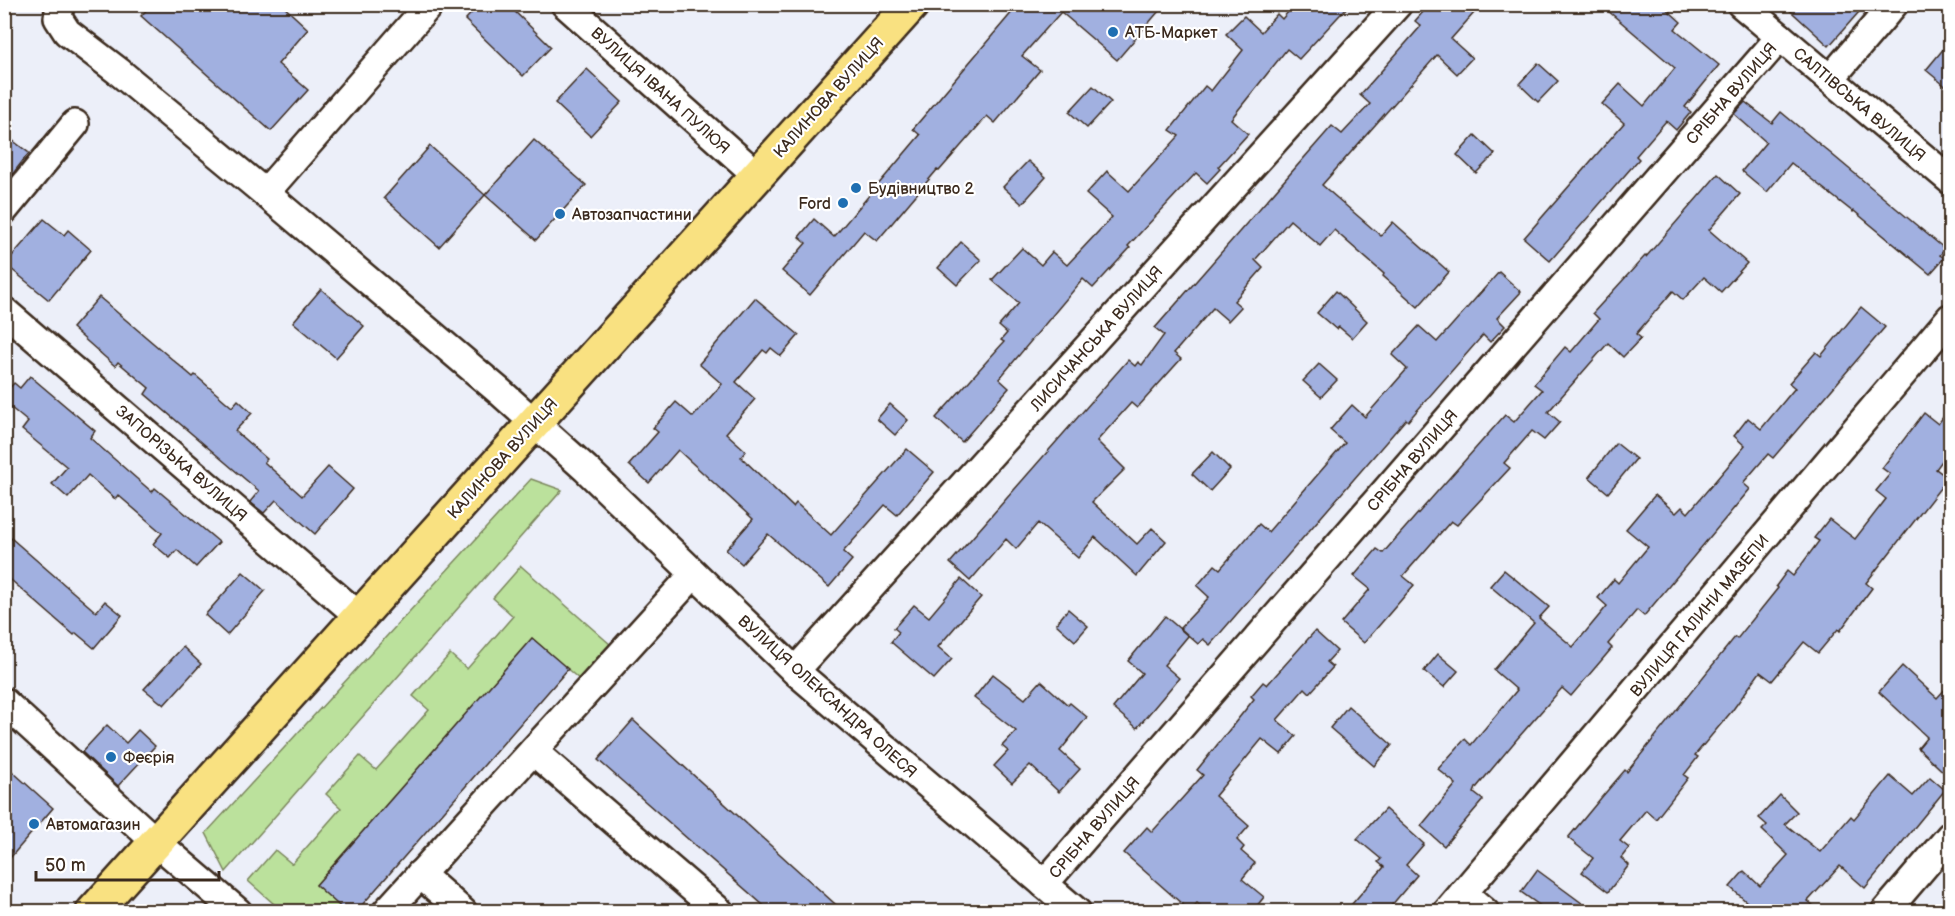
<svg xmlns="http://www.w3.org/2000/svg" width="1955" height="916" viewBox="0 0 1955 916" font-family="'Balsamiq Sans',sans-serif">
  <rect width="100%" height="100%" fill="#eceff9"/>
  <filter id="ink" filterUnits="userSpaceOnUse"><feTurbulence type="fractalNoise" baseFrequency=".0167" numOctaves="2"/><feDisplacementMap in="SourceGraphic" scale="12" xChannelSelector="R" yChannelSelector="G"/><feConvolveMatrix kernelMatrix="1 2 1 2 8 2 1 2 1" color-interpolation-filters="sRGB"/></filter>
  <g filter="url(#ink)">
    <!-- green -->
    <g fill="#bbe19c" stroke="#7b865d" stroke-width="1.5">
      <polygon points="531,479 562,490 226,872 206,833"/>
      <polygon points="521,566 619,652 588,687 532,638 316,885 346,911 282,911 248,881 275,850 292,864 341,808 326,794 360,756 376,770 429,710 413,696 450,654 467,669 513,616 493,598"/>
    </g>
    <!-- building -->
    <g fill="#a1b0e0" stroke="#3b2a1e" stroke-width="1.5">
      <polygon points="152,4 281,4 308,29 278,64 308,90 271,131 141,16"/>
      <polygon points="480,4 507,4 551,47 523,76 465,20"/>
      <polygon points="1019,4 1165,4 1117,60 1061,12 1022,56 1040,70 995,123 987,116 939,171 937,170 877,241 864,231 810,295 782,271 806,243 799,237 814,219 834,237 920,135 913,129"/>
      <polygon points="1295,4 1350,4 1299,59 1287,49 1231,119 1248,134 1218,167 1220,169 1207,183 1196,173 1128,246 1130,248 1093,288 1083,279 999,379 1009,388 962,442 936,418 1004,342 1001,340 1007,333 999,326 1019,303 992,280 1022,248 1041,265 1052,252 1067,265 1112,217 1086,194 1107,171 1129,191 1179,136 1170,130 1205,86 1211,91 1243,50 1226,34 1244,16 1261,32 1277,14 1282,19"/>
      <polygon points="1430,4 1482,4 1451,39 1472,58 1457,74 1437,55 1322,185 1381,236 1393,222 1449,272 1418,307 1383,276 1384,274 1334,230 1320,246 1290,220 1255,260 1263,268 1234,301 1241,307 1228,321 1213,308 1174,353 1181,359 1137,408 1131,403 1097,441 1125,469 1092,502 1137,544 1152,528 1166,541 1137,576 1095,537 1078,558 1038,523 1016,549 1006,539 970,581 950,563 1128,360 1135,366 1138,362 1142,365 1164,335 1155,328 1332,126 1342,134 1370,104 1360,95 1421,26 1415,21"/>
      <polygon points="1600,4 1661,4 1681,22 1675,29 1719,65 1685,107 1691,112 1676,130 1666,121 1636,156 1639,159 1550,261 1524,238 1624,123 1602,104 1620,84 1644,106 1675,68"/>
      <polygon points="1783,4 1866,4 1829,46"/>
      <polygon points="1950,41 1950,90 1926,70"/>
      <polygon points="1538,63 1558,81 1538,102 1519,84"/>
      <polygon points="587,69 622,102 590,136 555,103"/>
      <polygon points="1093,86 1111,102 1087,128 1069,112"/>
      <polygon points="1745,102 1772,123 1781,112 1945,249 1940,255 1944,258 1930,274 1854,211 1853,212 1791,163 1767,192 1742,171 1766,142 1734,114"/>
      <polygon points="4,134 29,153 4,185"/>
      <polygon points="1475,135 1495,154 1476,173 1457,155"/>
      <polygon points="534,140 586,185 536,240 485,195"/>
      <polygon points="430,146 485,195 439,247 384,198"/>
      <polygon points="1028,161 1046,177 1022,204 1003,187"/>
      <polygon points="1718,174 1740,194 1709,230 1747,263 1721,292 1704,277 1683,300 1673,291 1636,334 1641,338 1623,357 1608,343 1548,412 1560,422 1544,440 1532,431 1504,463 1510,468 1457,525 1451,521 1403,576 1414,585 1364,643 1341,623 1370,589 1354,576 1377,549 1383,553 1505,415 1514,422 1542,390 1534,384 1565,347 1571,352 1599,319 1593,313 1645,256 1646,257"/>
      <polygon points="44,219 64,235 68,230 91,250 49,300 5,264"/>
      <polygon points="961,242 981,260 957,285 938,268"/>
      <polygon points="1499,272 1521,292 1497,318 1505,326 1490,342 1483,335 1408,421 1406,419 1210,645 1203,639 1198,644 1180,628 1209,597 1197,586 1215,565 1220,569 1259,524 1268,532 1345,443 1330,430 1352,405 1365,417 1407,369 1392,355 1419,326 1437,342"/>
      <polygon points="321,289 364,326 336,358 293,322"/>
      <polygon points="1336,291 1367,321 1352,338 1339,327 1336,329 1317,313"/>
      <polygon points="99,297 193,377 195,375 232,407 238,400 252,413 235,431 267,459 264,462 302,496 328,467 353,489 315,534 276,500 264,513 250,502 259,491 145,394 149,388 118,362 115,366 72,328"/>
      <polygon points="755,298 799,335 781,356 771,348 767,353 763,350 736,382 755,399 726,433 746,451 741,457 793,507 796,503 831,535 907,449 934,472 897,515 885,505 843,552 852,560 829,587 768,534 742,564 726,550 753,519 678,450 649,483 629,465 658,432 653,428 676,402 693,417 722,384 699,364"/>
      <polygon points="1861,307 1885,327 1773,458 1768,454 1743,483 1750,489 1644,616 1637,610 1608,644 1612,648 1571,696 1562,688 1517,739 1476,788 1474,793 1483,800 1444,846 1421,826 1456,784 1438,769 1465,739 1471,745 1517,690 1494,670 1534,623 1490,586 1504,570 1549,607 1539,618 1573,647 1607,606 1598,598 1614,579 1618,583 1648,547 1626,529 1642,510 1655,495 1676,513 1682,507 1688,513 1745,446 1734,436 1748,418 1761,429 1795,388 1789,383 1816,352 1821,356"/>
      <polygon points="1319,364 1337,380 1321,397 1303,381"/>
      <polygon points="30,376 95,431 90,438 152,492 155,488 219,542 196,567 177,550 170,558 153,544 162,533 118,495 115,499 88,475 68,498 52,484 67,467 22,430 28,422 4,402 4,394 14,383 20,388"/>
      <polygon points="890,404 908,420 895,435 877,419"/>
      <polygon points="1950,408 1950,450 1936,469 1948,478 1866,583 1872,588 1840,631 1838,629 1818,653 1804,642 1772,681 1760,672 1732,711 1695,755 1698,757 1684,775 1688,778 1656,819 1646,810 1620,841 1629,848 1621,858 1629,865 1608,892 1582,872 1593,858 1568,838 1601,798 1625,770 1627,772 1735,637 1737,639 1778,588 1776,586 1787,571 1793,576 1819,541 1814,538 1829,519 1855,539 1886,499 1876,491 1890,474 1882,468 1924,413 1938,424"/>
      <polygon points="1616,443 1636,459 1608,493 1589,477"/>
      <polygon points="1213,452 1230,469 1210,491 1192,474"/>
      <polygon points="4,532 96,612 105,601 122,615 94,648 76,633 74,635 4,574"/>
      <polygon points="243,572 265,591 227,635 205,615"/>
      <polygon points="961,579 981,597 938,647 952,659 934,679 891,642 899,632 894,628 914,605 929,617"/>
      <polygon points="1068,609 1088,626 1075,641 1056,624"/>
      <polygon points="1165,616 1188,636 1164,665 1179,678 1137,728 1113,708 1142,673 1128,661"/>
      <polygon points="1315,631 1337,651 1327,662 1333,667 1310,693 1305,688 1277,720 1296,736 1281,754 1262,739 1215,796 1249,826 1237,840 1244,847 1241,851 1255,863 1242,879 1264,897 1252,912 1208,912 1197,903 1190,911 1124,853 1147,827 1152,832 1203,775 1197,770 1254,699 1251,696 1263,682 1267,685"/>
      <polygon points="532,638 568,669 356,912 346,912 316,885"/>
      <polygon points="183,647 201,664 164,705 144,689"/>
      <polygon points="1438,654 1458,671 1444,687 1424,671"/>
      <polygon points="1902,666 1937,698 1950,684 1950,778 1918,748 1927,737 1879,692"/>
      <polygon points="993,674 1025,699 1041,681 1068,705 1070,703 1087,717 1060,751 1080,769 1059,792 1030,765 1012,783 994,766 1008,751 1002,746 1016,731 974,698"/>
      <polygon points="1348,706 1392,745 1374,766 1330,728"/>
      <polygon points="633,720 793,866 844,912 771,912 598,760"/>
      <polygon points="107,725 126,743 138,730 155,746 118,786 82,752"/>
      <polygon points="4,764 53,808 4,865"/>
      <polygon points="1890,776 1913,796 1930,777 1945,790 1865,888 1840,866 1808,901 1821,912 1758,912 1730,887 1744,871 1760,886 1788,855 1762,830 1767,825 1759,818 1780,795 1797,812 1785,824 1820,852 1851,816 1854,819"/>
      <polygon points="1385,809 1424,844 1406,865 1417,875 1386,912 1345,912 1384,867 1378,862 1381,859 1357,839"/>
      <polygon points="1537,870 1594,912 1549,912 1521,892"/>
    </g>
    <g fill="none" stroke-linecap="round" stroke-linejoin="round">
      <defs>
        <g id="minor">
          <polyline points="60,4 58,18 67,32 118,71 265,193 499,391 586,469 795,671 1077,912"/>
          <polyline points="565,4 757,175"/>
          <polyline points="1741,4 1950,180"/>
          <polyline points="1830,79 1894,4"/>
          <polyline points="265,193 430,4"/>
          <polyline points="4,210 75,124"/>
          <polyline points="4,311 359,616"/>
          <polyline points="795,671 1398,4"/>
          <polyline points="4,702 155,841 238,912"/>
          <polyline points="533,751 720,912"/>
          <polyline points="420,874 463,912"/>
          <polyline points="1044,884 1780,37"/>
          <polyline points="1463,893 1485,912"/>
          <polyline points="386,912 694,574"/>
          <polyline points="1447,912 1950,318"/>
          <polyline points="1885,912 1950,836"/>
        </g>
        <polyline id="major" points="93,912 912,4"/>
      </defs>
      <!-- minor casing -->
      <use href="#minor" stroke="#3b2a1e" stroke-width="32"/>
      <!-- major casing -->
      <use href="#major" stroke="#3b2a1e" stroke-width="38"/>
      <!-- minor -->
      <use href="#minor" stroke="#fff" stroke-width="27"/>
      <!-- major -->
      <use href="#major" stroke="#f9e181" stroke-width="33"/>
    </g>
  </g>
  <!-- markers -->
  <g fill="#1f6fb2" stroke="#fff" stroke-width="2">
    <circle cx="1113" cy="32" r="6"/>
    <circle cx="856" cy="188" r="6"/>
    <circle cx="843" cy="203" r="6"/>
    <circle cx="560" cy="214" r="6"/>
    <circle cx="111" cy="757" r="6"/>
    <circle cx="34" cy="824" r="6"/>
  </g>
  <g text-anchor="middle" stroke-width="4.5" stroke-linejoin="round" paint-order="stroke">
    <!-- poi labels -->
    <g font-size="16" fill="#3b2a1e" stroke="#fff" text-anchor="start">
      <text x="1125" y="38">АТБ-Маркет</text>
      <text x="868" y="194">Будівництво 2</text>
      <text x="831" y="209" text-anchor="end">Ford</text>
      <text x="572" y="220">Автозапчастини</text>
      <text x="123" y="763">Феєрія</text>
      <text x="46" y="830">Автомагазин</text>
    </g>
    <!-- street labels -->
    <g font-size="16" fill="#3b2a1e" stroke="#fff">
      <text transform="translate(661 90) rotate(42)" y="6">ВУЛИЦЯ ІВАНА ПУЛЮЯ</text>
      <text transform="translate(1731 93) rotate(-49)" y="6">СРІБНА ВУЛИЦЯ</text>
      <text transform="translate(828 97) rotate(-48)" y="6">КАЛИНОВА ВУЛИЦЯ</text>
      <text transform="translate(1860 104) rotate(40)" y="6">САЛТІВСЬКА ВУЛИЦЯ</text>
      <text transform="translate(1096 338) rotate(-48)" y="6">ЛИСИЧАНСЬКА ВУЛИЦЯ</text>
      <text transform="translate(502 458) rotate(-48)" y="6">КАЛИНОВА ВУЛИЦЯ</text>
      <text transform="translate(1412 460) rotate(-49)" y="6">СРІБНА ВУЛИЦЯ</text>
      <text transform="translate(182 463) rotate(41)" y="6">ЗАПОРІЗЬКА ВУЛИЦЯ</text>
      <text transform="translate(1699 615) rotate(-50)" y="6">ВУЛИЦЯ ГАЛИНИ МАЗЕПИ</text>
      <text transform="translate(828 696) rotate(42)" y="6">ВУЛИЦЯ ОЛЕКСАНДРА ОЛЕСЯ</text>
      <text transform="translate(1094 827) rotate(-49)" y="6">СРІБНА ВУЛИЦЯ</text>
    </g>
  </g>
  <!-- margin -->
  <rect width="1955" height="916" fill="none" stroke="#fff" stroke-width="24"/>
  <rect x="12" y="12" width="1931" height="892" fill="none" stroke="#3b2a1e" stroke-width="2" filter="url(#ink)"/>
  <!-- scale -->
  <path d="M36 871v9h183v-9" fill="none" stroke="#3b2a1e" stroke-width="3"/>
  <text x="45" y="871" font-size="18" fill="#3b2a1e" stroke="#ffffff" stroke-width="4.5" paint-order="stroke">50 m</text>
</svg>
